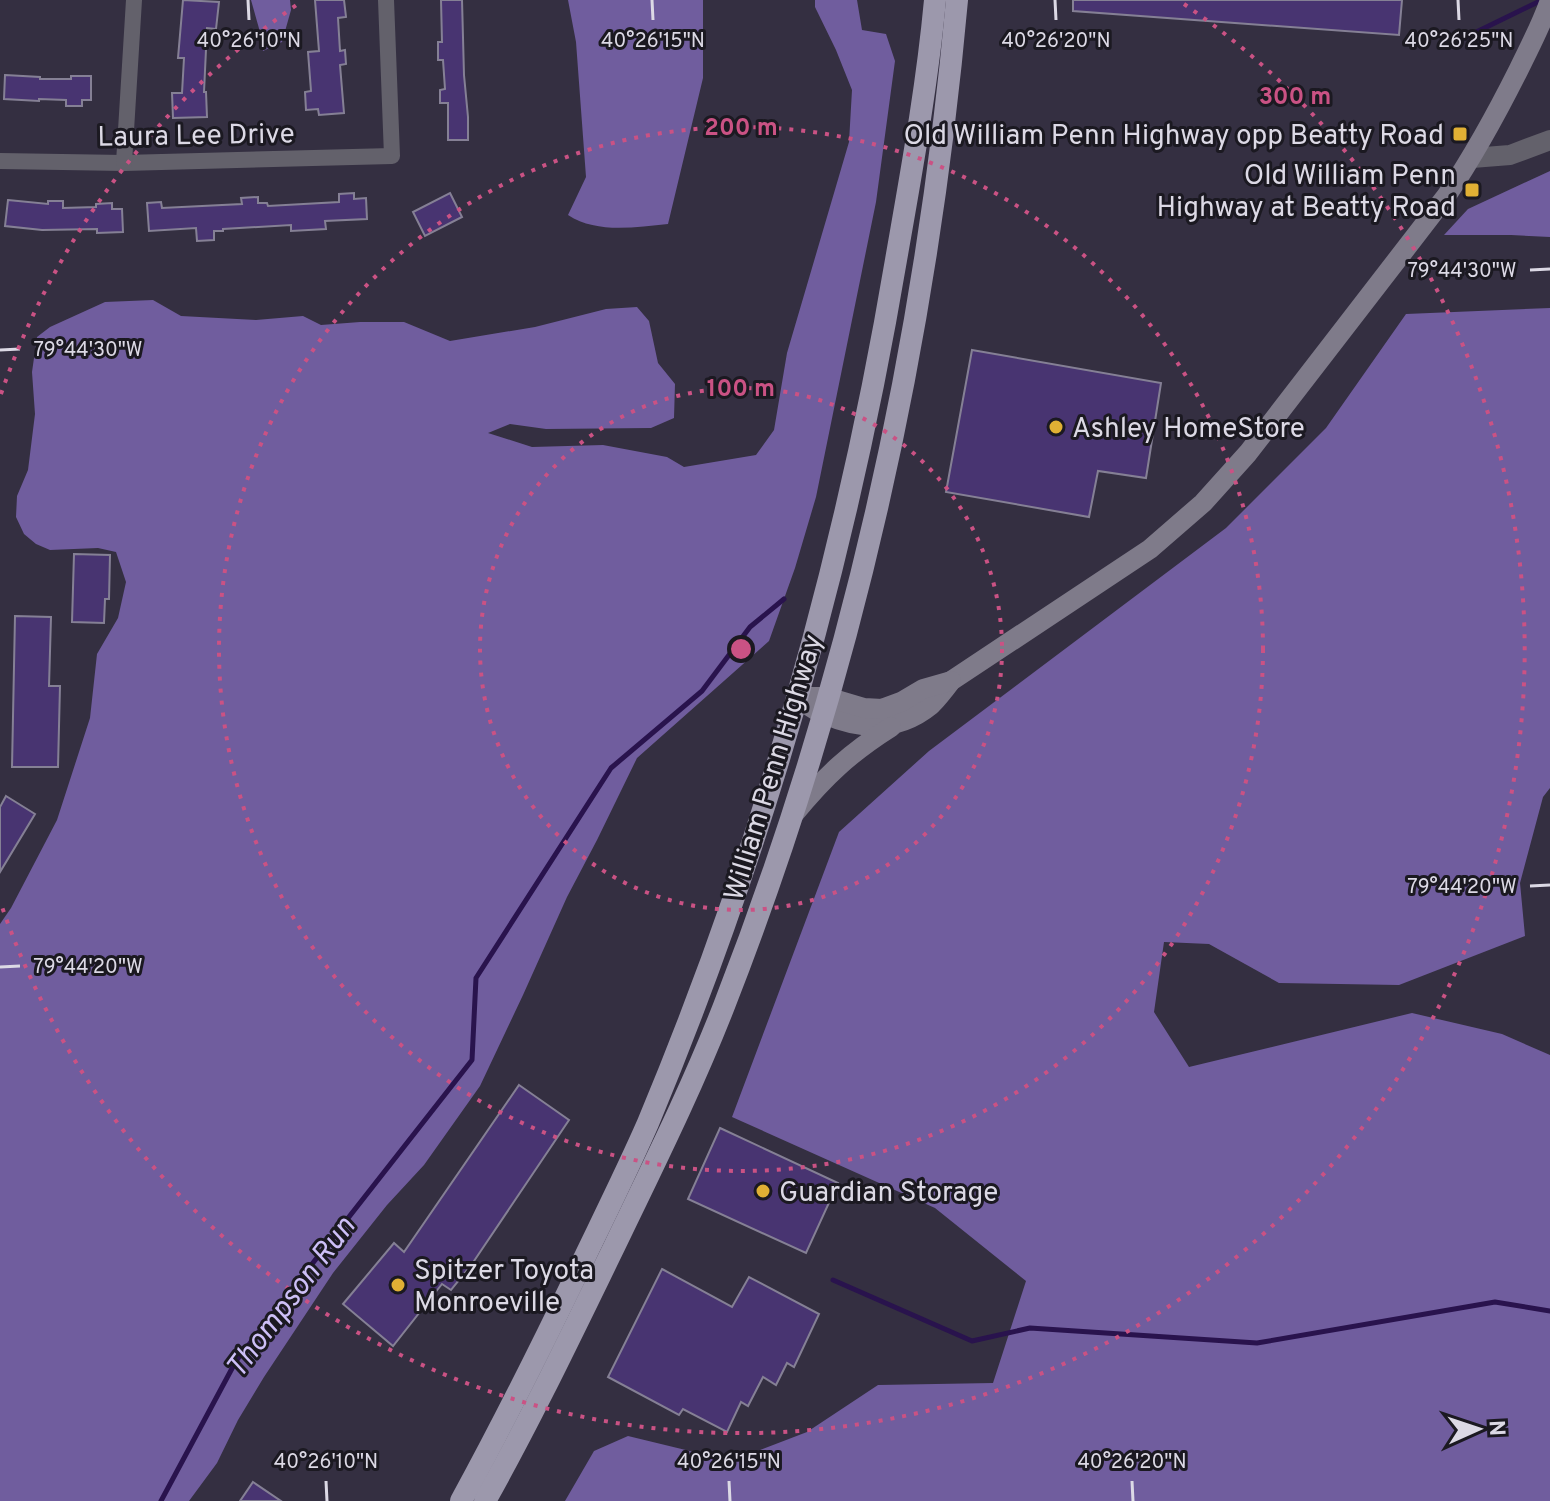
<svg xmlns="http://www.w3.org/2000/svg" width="1550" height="1501" viewBox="0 0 1550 1501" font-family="Overpass,sans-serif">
  <rect width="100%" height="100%" fill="#342f41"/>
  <!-- forest -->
  <g fill="#705d9e">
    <polygon points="251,0 290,0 291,10 282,42 263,51 260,32"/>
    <path d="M568,0H703V78L668,224C635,227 597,234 568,215L586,177L576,42Z"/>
    <polygon points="815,0 857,0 862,30 886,34 895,61 876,202 816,497 795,568 769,641 637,758 597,840 567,897 523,995 480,1086 424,1165 387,1205 333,1273 264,1377 238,1420 217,1463 189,1501 0,1501 0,924 11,908 57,820 90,718 97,654 118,618 126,582 116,552 98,548 50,550 36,544 24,534 16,517 17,496 28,470 35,414 32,372 37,337 50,327 105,302 153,300 181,316 256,320 303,316 321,325 360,322 404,322 450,341 535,327 606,309 637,307 649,321 658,363 675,384 674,418 651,428 546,429 510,424 488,433 532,447 603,445 667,457 684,467 756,455 774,430 787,353 849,142 852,90 836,50 815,7"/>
    <polygon points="1550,171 1550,237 1511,235 1444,235 1468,209"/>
    <polygon points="1550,308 1550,788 1543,797 1520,883 1525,936 1399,985 1279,983 1209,944 1164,942 1154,1012 1189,1067 1412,1013 1502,1034 1550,1055 1550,1501 565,1501 594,1451 628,1436 731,1461 807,1432 878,1385 993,1383 1026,1281 935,1208 732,1117 839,832 929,751 1226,528 1326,428 1406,314"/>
  </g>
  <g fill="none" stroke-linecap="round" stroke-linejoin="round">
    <!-- stream -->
    <g stroke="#29134d" stroke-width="5">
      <polyline points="1464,38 1542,0"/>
      <polyline points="833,1280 972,1341 1030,1328 1257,1343 1495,1302 1550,1311"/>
      <polyline points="161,1501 236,1361 472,1060 476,978 611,768 702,691 750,627 784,599"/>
    </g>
  </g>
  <!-- building -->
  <g fill="#483471" stroke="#858095" stroke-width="2">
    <polygon points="183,0 219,2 216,29 207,28 204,92 206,92 207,117 173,118 172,93 182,93 184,58 178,58"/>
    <polygon points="315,0 344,0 346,17 338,18 340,51 345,50 346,64 340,65 344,113 319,115 318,109 306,110 305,92 311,91 308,52 319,51"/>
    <polygon points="441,0 462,0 464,75 468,117 468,140 448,140 448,103 440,103 440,90 445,89 443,60 438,60 438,42 442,42"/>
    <polygon points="1073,0 1402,0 1399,35 1073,11"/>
    <polygon points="5,75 40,77 40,79 71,79 71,76 91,76 91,100 82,100 82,106 66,106 66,100 39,99 39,101 4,99"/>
    <polygon points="354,193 354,199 366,198 367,219 325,221 326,229 291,231 291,225 223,229 223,231 214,231 214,240 197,241 196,228 149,231 147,203 161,202 162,208 242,204 241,198 258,197 258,203 267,203 268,206 339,202 339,194"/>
    <polygon points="450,193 462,217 425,236 413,212"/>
    <polygon points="8,200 48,204 48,201 63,201 63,208 96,207 96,204 112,203 112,209 122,209 123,232 97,233 97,229 42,230 5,226"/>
    <polygon points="972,350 1161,383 1146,478 1098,471 1089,517 946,492"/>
    <polygon points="74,554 110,555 109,599 105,599 104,623 72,622"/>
    <polygon points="15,616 51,617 49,686 60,686 58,767 12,767"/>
    <polygon points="6,796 35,814 0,872 0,807"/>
    <polygon points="519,1085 569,1120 472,1264 451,1290 442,1284 393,1346 343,1304 394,1243 404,1252"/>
    <polygon points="720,1128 838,1183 806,1253 688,1199"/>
    <polygon points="662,1269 732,1307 749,1277 819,1314 794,1367 787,1363 776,1385 763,1377 748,1406 741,1402 727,1432 683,1409 679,1415 608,1377"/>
    <polygon points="253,1482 281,1501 240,1501"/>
  </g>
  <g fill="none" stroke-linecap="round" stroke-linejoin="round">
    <!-- minor -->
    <g stroke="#63616b" stroke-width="16">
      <polyline points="0,161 124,163 392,156 386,0"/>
      <polyline points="124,163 134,0"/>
    </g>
    <!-- tertiary -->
    <polyline stroke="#63616b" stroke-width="20" points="1472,158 1510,155 1550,140"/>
    <!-- secondary -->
    <g stroke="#7f7b8a" stroke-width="20">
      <path d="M797,697C806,703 814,711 824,714C861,730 898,732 931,705C938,698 945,689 951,681L1150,549L1203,503L1248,453L1447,195C1474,155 1497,113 1519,69C1530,46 1542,24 1550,0"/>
      <polyline points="811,697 827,697 864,708 882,709 901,702 923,689 951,681"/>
      <path d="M794,814C825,776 850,753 891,727"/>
    </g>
    <!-- trunk -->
    <g stroke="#9c98ac" stroke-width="22">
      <path d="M461,1501C503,1424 542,1346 580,1267C603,1219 627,1171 648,1123C764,845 846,557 896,260C911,174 927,87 935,0"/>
      <path d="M485,1501C532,1417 573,1331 615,1245C653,1166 692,1088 724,1006C850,684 926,344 957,0"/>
    </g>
  </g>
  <!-- ticks -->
  <path fill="none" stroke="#dcd9e5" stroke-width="3" d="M248,0L249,20M652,0L653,20M1055,0L1056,20M1458,0L1459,20M1530,270L1550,269M0,350L20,349M1530,886L1550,885M0,967L20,966M326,1481L327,1501M729,1481L730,1501M1132,1481L1133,1501"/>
  <!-- distance rings -->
  <g fill="none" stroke="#ca5284" stroke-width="4" stroke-dasharray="4 8">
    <circle cx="741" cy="649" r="261"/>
    <circle cx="741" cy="649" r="522"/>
    <path d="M1 394A783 783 0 0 1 298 4M1184 4A783 783 0 1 1 1 904"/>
  </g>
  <!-- markers -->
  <g fill="#e0b034" stroke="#1b1921" stroke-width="3">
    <rect x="1452" y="126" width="16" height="16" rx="4"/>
    <rect x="1464" y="182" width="16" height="16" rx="4"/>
    <circle cx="1056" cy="427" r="8"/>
    <circle cx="763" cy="1191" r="8"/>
    <circle cx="398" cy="1285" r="8"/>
  </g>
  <g text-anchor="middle" stroke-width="6" stroke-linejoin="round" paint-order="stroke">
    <!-- street labels -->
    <g font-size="28" fill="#dcd9e5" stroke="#1b1921">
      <text transform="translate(196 134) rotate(-1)" y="10">Laura Lee Drive</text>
      <text transform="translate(772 767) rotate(-73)" y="10">William Penn Highway</text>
    </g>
    <!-- poi labels -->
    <g font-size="28" fill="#dcd9e5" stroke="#1b1921" text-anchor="start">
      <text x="1444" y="144" text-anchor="end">Old William Penn Highway opp Beatty Road</text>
      <text x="1456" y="184" text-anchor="end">Old William Penn<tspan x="1456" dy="32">Highway at Beatty Road</tspan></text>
      <text x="1072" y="437">Ashley HomeStore</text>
      <text x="779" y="1201">Guardian Storage</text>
      <text x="414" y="1279">Spitzer Toyota<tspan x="414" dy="32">Monroeville</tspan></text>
    </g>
    <!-- water labels -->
    <g font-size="30" font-style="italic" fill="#cdbff7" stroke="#1b1921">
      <text transform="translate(290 1297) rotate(-53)" y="10">Thompson Run</text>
    </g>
  </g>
  <g font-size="20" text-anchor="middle" fill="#dcd9e5" stroke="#1b1921" stroke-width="6" stroke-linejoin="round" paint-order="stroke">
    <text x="249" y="47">40°26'10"N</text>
    <text x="653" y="47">40°26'15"N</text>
    <text x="1056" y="47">40°26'20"N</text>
    <text x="1459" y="47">40°26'25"N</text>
    <text x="1462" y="277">79°44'30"W</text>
    <text x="88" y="356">79°44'30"W</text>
    <text x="1462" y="893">79°44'20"W</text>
    <text x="88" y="973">79°44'20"W</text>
    <text x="326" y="1468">40°26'10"N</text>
    <text x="729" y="1468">40°26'15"N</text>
    <text x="1132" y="1468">40°26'20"N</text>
  </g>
  <circle cx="741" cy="649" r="12" fill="#ca5284" stroke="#1b1921" stroke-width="4"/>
  <g font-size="24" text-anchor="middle" font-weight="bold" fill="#ca5284" stroke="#1b1921" stroke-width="6" stroke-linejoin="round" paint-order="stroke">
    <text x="1295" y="104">300 m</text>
    <text x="741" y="135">200 m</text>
    <text x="741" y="396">100 m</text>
  </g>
  <!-- north arrow -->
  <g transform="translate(1478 1429) rotate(87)" stroke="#1b1921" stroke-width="6" paint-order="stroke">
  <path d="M0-6L14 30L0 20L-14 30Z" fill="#dcd9e5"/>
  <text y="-12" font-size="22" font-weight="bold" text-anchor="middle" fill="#dcd9e5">N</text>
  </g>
</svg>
